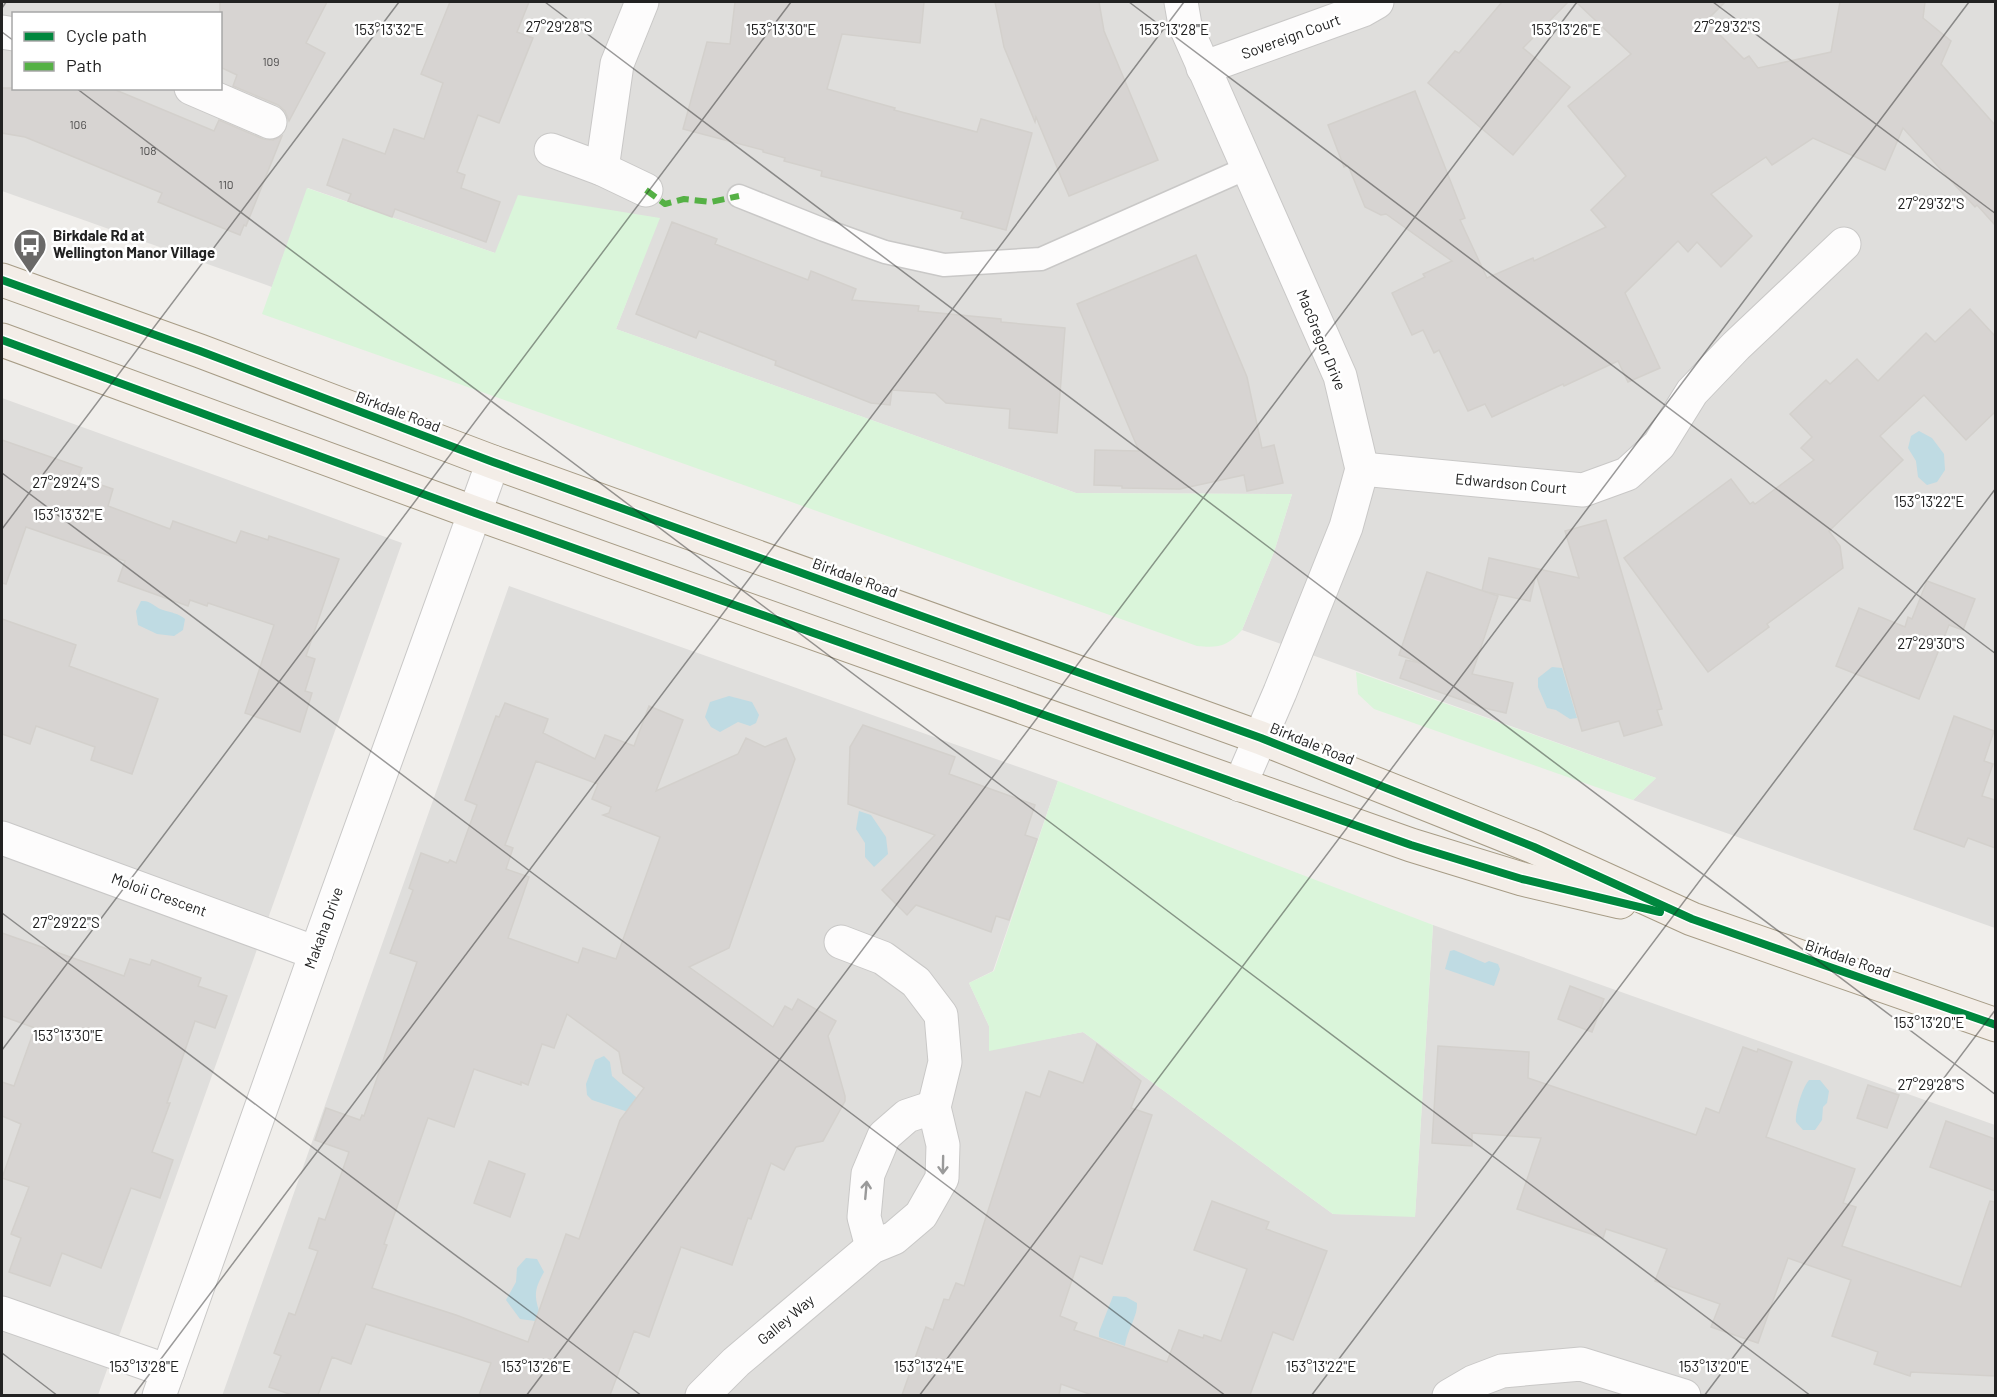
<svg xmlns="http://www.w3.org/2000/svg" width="1997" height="1397" viewBox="0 0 1997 1397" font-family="Barlow,sans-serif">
  <rect width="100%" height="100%" fill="#f0eeeb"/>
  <!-- residential -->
  <g fill="#dfdedc" fill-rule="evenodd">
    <path d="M2,2H1995V928L1633,800L1656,778L1242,630L1274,552L1292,494L1076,493L616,329L659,218L495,253L308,188L272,287L2,191ZM14,14H220V88H14Z"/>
    <polygon points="2,398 402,543 98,1395 2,1395"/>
    <polygon points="509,586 1058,781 993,971 969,983 989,1026 989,1050 1083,1032 1333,1214 1415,1216 1433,925 1995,1125 1995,1395 222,1396"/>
  </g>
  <!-- park -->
  <g fill="#daf5da">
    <path d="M307,188L495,253L518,195L660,218L616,329L1076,493L1292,494L1274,552L1242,630C1227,647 1218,648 1197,646L262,314Z"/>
    <polygon points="1356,672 1656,778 1633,800 1374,709 1358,694"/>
    <polygon points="1058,781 1433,925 1415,1217 1333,1214 1083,1032 989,1051 989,1026 969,983 994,971"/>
  </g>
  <!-- water -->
  <g fill="#bfdbe3">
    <polygon points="1919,431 1932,438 1944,454 1945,470 1937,482 1927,485 1918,477 1916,461 1908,448 1911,436"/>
    <path d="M141,601C151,600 154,607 163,610C172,613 178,613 185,619L183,630L174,636L157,634L138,625L136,611Z"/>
    <polygon points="1552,667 1562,668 1577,718 1570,719 1556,710 1547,708 1538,687 1538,678"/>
    <polygon points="729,696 752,702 759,715 756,723 750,726 738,722 720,732 711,727 705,717 710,702"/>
    <polygon points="859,811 871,815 886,837 888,854 874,867 865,857 865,843 856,829"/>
    <polygon points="1454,950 1485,963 1489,961 1498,964 1500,969 1494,986 1445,969 1450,951"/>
    <polygon points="604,1056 610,1062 612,1076 644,1104 643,1117 592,1100 587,1095 586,1084 595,1060"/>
    <path d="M1809,1080H1820L1829,1091L1827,1103L1823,1107L1822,1120L1815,1130H1803L1796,1122C1795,1112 1802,1088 1809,1080Z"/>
    <path d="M526,1258L537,1259L544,1272C534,1290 534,1295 540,1314L535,1321L520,1319L506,1300L516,1282L517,1268Z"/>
    <path d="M1113,1296L1126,1297L1137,1303C1138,1316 1127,1330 1125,1346L1099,1337V1332Z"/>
  </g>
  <!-- building -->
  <g fill="#d7d4d2" stroke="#d3d0cc" stroke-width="1.5" fill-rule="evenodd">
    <polygon points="220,2 327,2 306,43 325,53 289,121 285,111 278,105 233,86 237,75 220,67"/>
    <polygon points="450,2 529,2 517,32 533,38 499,123 478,115 457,172 465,175 461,188 500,202 486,242 395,209 392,217 348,201 351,194 327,185 343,139 385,154 394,129 424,139 443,83 421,74"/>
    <polygon points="735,2 924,2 920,43 842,34 827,89 895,108 894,110 977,132 981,119 1032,133 1006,230 961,218 963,212 821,176 822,171 784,161 785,158 763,152 763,150 683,129 707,42 730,44"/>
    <polygon points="995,2 1099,2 1104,31 1158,160 1069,196 1036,117 1035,122 1004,47"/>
    <polygon points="1502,2 1568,2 1523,48 1570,87 1513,155 1428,83 1455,51 1459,53"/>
    <polygon points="1576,2 1725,2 1706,21 1744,59 1749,56 1758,68 1831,52 1840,2 1925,2 1923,18 1951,41 1941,64 1995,125 1995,225 1977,205 1975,207 1903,128 1885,170 1813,138 1772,165 1766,157 1711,194 1752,236 1721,267 1697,242 1688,252 1678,241 1625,293 1660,368 1628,382 1618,361 1564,386 1563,384 1492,417 1485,404 1468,411 1439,350 1434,353 1423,330 1412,335 1392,293 1425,277 1423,274 1452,261 1386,214 1381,215 1365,207 1348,165 1344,167 1328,125 1415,91 1465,218 1460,220 1487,278 1533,258 1534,261 1606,227 1591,210 1626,176 1568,106 1631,54"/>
    <polygon points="2,88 111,88 214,131 219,120 263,139 273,140 282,136 246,226 244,225 240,235 158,202 162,193 25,137 2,133"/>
    <polygon points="672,222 717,239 715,244 808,280 811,271 856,289 852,300 919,306 918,311 1001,319 1001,322 1065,328 1057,433 1009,428 1010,409 946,403 935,393 892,390 890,405 871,403 775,365 776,361 699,331 696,338 636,314"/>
    <polygon points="1196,255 1247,377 1262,448 1274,445 1283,483 1247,491 1244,475 1180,489 1122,488 1122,486 1094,485 1095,450 1139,451 1077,304"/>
    <polygon points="1970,309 1995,336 1995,412 1966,440 1924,395 1880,436 1903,460 1829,531 1840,546 1843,568 1767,624 1769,627 1708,672 1624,558 1731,479 1750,504 1753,502 1755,504 1814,460 1801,448 1812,437 1790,414 1826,380 1830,384 1857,359 1878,381 1926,333 1935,342"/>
    <polygon points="2,440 82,468 78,477 113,489 108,506 170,529 173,521 236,543 241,531 268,540 269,536 339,559 306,656 315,659 305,691 312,693 300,732 245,713 274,625 208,603 207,606 190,600 188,606 118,581 125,561 26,527 6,584 2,583"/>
    <polygon points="1606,520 1662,709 1657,710 1662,725 1624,736 1619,721 1582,731 1536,574 1530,601 1482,591 1489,558 1579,578 1565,531"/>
    <polygon points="1427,572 1498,596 1472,674 1513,683 1506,713 1484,708 1400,678 1406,660 1425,664 1399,655"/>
    <polygon points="1927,581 1975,599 1963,630 1949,625 1919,699 1836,666 1859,608 1905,627 1908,617 1912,619"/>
    <polygon points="2,619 76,645 69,666 158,699 132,774 91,760 95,747 36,726 30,744 2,734"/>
    <path d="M505,703L548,719L543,733L595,759L605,735L634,746L649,706L683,720L656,791L738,754L746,738L765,747L786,738L795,759L729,948L689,967L773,1027L785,1006L792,1010L798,999L836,1021L828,1036L845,1096V1101L823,1141L796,1147L784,1170L771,1163L751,1219L748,1218L732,1265L681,1247L649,1337L634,1331L610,1395H479L491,1363L366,1324L351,1364L332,1357L318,1395H292L269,1387L281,1356L274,1353L289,1313L295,1315L318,1251L309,1248L319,1218L325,1220L349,1152L315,1140L326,1108L360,1120L362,1115L364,1116L417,962L390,953L413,890L409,888L421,853L448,863L450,860L456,863L477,805L465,800L496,716L499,717ZM536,761L598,784L592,799L611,807L609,813L603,815L660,837L616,959L583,948L578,963L508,938L529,877L506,869L513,848L505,845ZM567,1014L619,1052L623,1073L644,1088L620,1120L579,1239L566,1234L528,1342L456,1315L372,1288L387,1245L384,1244L428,1118L454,1127L474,1069L521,1085V1082L528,1085L542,1044L554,1048Z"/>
    <polygon points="1954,716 1994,731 1984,761 1993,764 1982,796 1995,800 1995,848 1968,838 1964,847 1914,829"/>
    <polygon points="863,725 955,757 949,774 1035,805 1025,835 1037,839 1009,920 996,916 991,932 916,905 907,915 882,890 935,835 848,804 850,747"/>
    <polygon points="2,933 124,976 130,959 150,965 152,960 201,978 198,986 227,996 215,1028 195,1021 167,1103 170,1103 152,1152 173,1160 160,1198 131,1188 101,1268 62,1253 50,1286 9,1272 21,1238 11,1234 29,1187 2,1178 21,1124 2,1116 2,1082 14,1086 35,1028 2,1016"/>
    <polygon points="1570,986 1604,999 1592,1032 1558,1019"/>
    <polygon points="1097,1044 1141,1081 1131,1108 1152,1115 1102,1264 1080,1256 1060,1316 1077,1323 1074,1330 1167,1362 1179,1330 1203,1338 1204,1335 1221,1341 1247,1269 1194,1250 1212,1201 1269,1222 1266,1229 1327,1251 1293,1340 1273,1332 1250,1395 1092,1395 1061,1384 1059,1395 902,1395 926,1327 933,1330 944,1299 949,1300 956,1283 964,1286 1026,1092 1040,1097 1049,1071 1083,1083"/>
    <polygon points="1438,1046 1529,1052 1528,1078 1696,1135 1706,1108 1719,1113 1743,1047 1757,1052 1758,1049 1792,1062 1766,1137 1855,1169 1843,1203 1856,1207 1842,1246 1961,1287 1990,1201 1995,1202 1995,1376 1911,1372 1910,1376 1874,1364 1878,1352 1832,1336 1851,1280 1788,1258 1758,1343 1711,1327 1720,1304 1655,1281 1667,1249 1606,1229 1603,1238 1517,1209 1541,1138 1472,1133 1472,1146 1432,1143"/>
    <polygon points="1868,1085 1899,1095 1887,1128 1857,1118"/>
    <polygon points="1946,1121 1995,1139 1995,1191 1930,1167"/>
    <polygon points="489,1161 525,1174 510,1217 474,1203"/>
  </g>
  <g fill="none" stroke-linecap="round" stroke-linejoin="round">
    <defs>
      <polyline id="service" points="739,196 824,230 885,252 944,265 1041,259 1247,168"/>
      <g id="minor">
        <polyline points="1181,2 1185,25 1340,376 1362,469 1346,527 1280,692 1240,785"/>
        <polyline points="2,32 14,34"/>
        <polyline points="1203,68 1363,10 1377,2"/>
        <polyline points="191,88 270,122"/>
        <polyline points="551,150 602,169 646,190"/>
        <polyline points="602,169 617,64 642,2"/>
        <polyline points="1362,469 1583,490 1627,474 1659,445 1692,392 1736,346 1844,244"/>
        <polyline points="2,838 316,953"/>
        <polyline points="872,1247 864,1217 868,1174 884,1136 907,1116 934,1107"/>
        <polyline points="2,1313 168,1371"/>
        <polyline points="159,1396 316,953 493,462"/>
        <polyline points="702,1396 736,1362 872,1247 894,1238 921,1215 942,1178 943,1145 934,1107 945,1062 941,1015 916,982 883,958 841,942"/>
        <polyline points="1449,1396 1473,1382 1502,1371 1581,1364 1684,1396"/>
      </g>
      <g id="primary">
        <polyline points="2,280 200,351 493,462 1261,738 1534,847 1692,919 1996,1025"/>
        <polyline points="2,340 475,513 1411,845 1522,879 1620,902"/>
      </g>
    </defs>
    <!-- service casing -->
    <use href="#service" stroke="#c9c8c7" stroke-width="25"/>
    <!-- minor casing -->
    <use href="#minor" stroke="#c9c8c7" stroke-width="35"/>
    <!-- primary casing -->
    <use href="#primary" stroke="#a79c86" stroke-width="35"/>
    <!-- service -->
    <use href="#service" stroke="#fdfcfc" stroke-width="22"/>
    <!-- minor -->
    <use href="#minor" stroke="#fdfcfc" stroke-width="33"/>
    <!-- primary -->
    <use href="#primary" stroke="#f3ede7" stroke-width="33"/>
    <!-- quiet -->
    <polyline stroke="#55b145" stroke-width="6" stroke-dasharray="12 6" stroke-linecap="butt" points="646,190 665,204 684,199 711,202 739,196"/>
    <defs>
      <g id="cycleway">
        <polyline points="2,280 200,351 493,462 1261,738 1534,847 1692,919 1996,1025"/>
        <polyline points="2,340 475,513 1411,845 1522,879 1660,912"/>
      </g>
    </defs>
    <!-- cycleway casing -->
    <use href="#cycleway" stroke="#fff" stroke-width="11"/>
    <!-- cycleway -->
    <use href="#cycleway" stroke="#00873e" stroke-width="8"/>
  </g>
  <!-- one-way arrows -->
  <defs><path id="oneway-shaft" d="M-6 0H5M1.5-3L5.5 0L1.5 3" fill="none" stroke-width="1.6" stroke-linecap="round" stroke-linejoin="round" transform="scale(1.5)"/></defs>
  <g stroke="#9a9a9a">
    <use href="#oneway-shaft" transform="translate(943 1165) rotate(91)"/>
    <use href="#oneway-shaft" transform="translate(866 1190) rotate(-85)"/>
  </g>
  <!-- ticks -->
  <path fill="none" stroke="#222" stroke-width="1.5" stroke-opacity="0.45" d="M545,2L1996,1095M1129,2L1996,654M1713,2L1996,214M2,8L6,2M2,32L14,41M76,88L1811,1396M2,473L1226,1396M2,529L399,2M2,913L642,1396M2,1050L791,2M2,1353L58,1396M133,1396L1184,2M526,1396L1577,2M919,1396L1969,2M1311,1396L1996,488M1704,1396L1996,1009"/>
  <!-- icons -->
  <defs>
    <symbol id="bus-pin" viewBox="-11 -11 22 30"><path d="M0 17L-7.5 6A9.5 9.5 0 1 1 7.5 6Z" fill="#6a6968" stroke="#fff"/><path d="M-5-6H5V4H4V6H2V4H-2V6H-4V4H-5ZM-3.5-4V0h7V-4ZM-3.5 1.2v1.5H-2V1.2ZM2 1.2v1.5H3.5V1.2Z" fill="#fff"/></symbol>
  </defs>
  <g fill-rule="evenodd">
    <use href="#bus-pin" x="11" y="226" width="38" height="52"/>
  </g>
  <g text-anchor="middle" stroke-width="5" stroke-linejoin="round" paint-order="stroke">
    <!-- number labels -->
    <g font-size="12" fill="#4f4e4e">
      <text x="271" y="66">109</text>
      <text x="78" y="129">106</text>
      <text x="148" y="155">108</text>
      <text x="226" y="189">110</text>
    </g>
    <!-- street labels -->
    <g font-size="15" fill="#222" stroke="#fff">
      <text transform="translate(1291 37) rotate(-20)" y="5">Sovereign Court</text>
      <text transform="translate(1321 340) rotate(68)" y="5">MacGregor Drive</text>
      <text transform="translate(398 412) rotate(21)" y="5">Birkdale Road</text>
      <text transform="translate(1511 484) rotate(5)" y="5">Edwardson Court</text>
      <text transform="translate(855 578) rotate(20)" y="5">Birkdale Road</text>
      <text transform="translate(1312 744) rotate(22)" y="5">Birkdale Road</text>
      <text transform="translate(159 895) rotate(20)" y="5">Moloii Crescent</text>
      <text transform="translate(324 928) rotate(-70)" y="5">Makaha Drive</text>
      <text transform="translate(1848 959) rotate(19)" y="5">Birkdale Road</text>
      <text transform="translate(786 1320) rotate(-40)" y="5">Galley Way</text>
    </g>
    <!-- poi labels -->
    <g font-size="15" font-weight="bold" fill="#222" stroke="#fff" text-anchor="start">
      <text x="53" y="241">Birkdale Rd at<tspan x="53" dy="17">Wellington Manor Village</tspan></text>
    </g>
  </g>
  <g font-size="15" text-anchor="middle" fill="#222" stroke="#fff" stroke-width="5" stroke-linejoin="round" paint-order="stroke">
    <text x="559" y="32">27°29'28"S</text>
    <text x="1727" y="32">27°29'32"S</text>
    <text x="389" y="35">153°13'32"E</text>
    <text x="781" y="35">153°13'30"E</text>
    <text x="1174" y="35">153°13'28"E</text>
    <text x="1566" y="35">153°13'26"E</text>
    <text x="1931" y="209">27°29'32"S</text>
    <text x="66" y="488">27°29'24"S</text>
    <text x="1929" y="507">153°13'22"E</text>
    <text x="68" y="520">153°13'32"E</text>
    <text x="1931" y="649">27°29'30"S</text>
    <text x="66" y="928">27°29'22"S</text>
    <text x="1929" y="1028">153°13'20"E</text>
    <text x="68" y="1041">153°13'30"E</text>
    <text x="1931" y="1090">27°29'28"S</text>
    <text x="144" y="1372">153°13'28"E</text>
    <text x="536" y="1372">153°13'26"E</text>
    <text x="929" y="1372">153°13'24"E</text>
    <text x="1321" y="1372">153°13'22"E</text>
    <text x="1714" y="1372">153°13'20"E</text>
  </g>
  <!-- border -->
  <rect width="1997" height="1397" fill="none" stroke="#222222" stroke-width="6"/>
  <!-- legend -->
  <rect x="12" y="12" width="210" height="78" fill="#ffffff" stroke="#a7a7a7" stroke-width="1.5"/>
  <rect x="24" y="32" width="30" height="9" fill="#00873e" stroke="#a7a7a7" stroke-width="1.5"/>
  <text x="66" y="42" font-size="18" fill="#222222">Cycle path</text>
  <rect x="24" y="62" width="30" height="9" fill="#55b145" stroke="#a7a7a7" stroke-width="1.5"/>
  <text x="66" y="72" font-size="18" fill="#222222">Path</text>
</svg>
